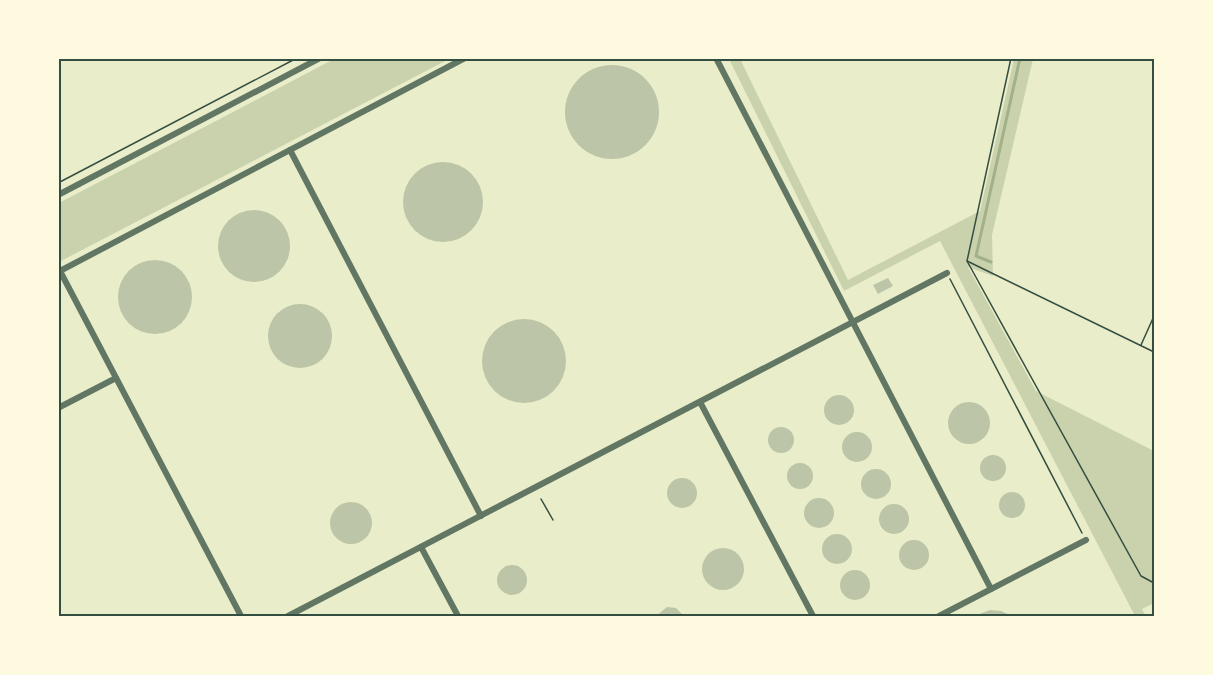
<svg xmlns="http://www.w3.org/2000/svg" width="1213" height="675" viewBox="0 0 1213 675" font-family="'Sofia Sans Condensed',sans-serif">
  <rect width="100%" height="100%" fill="#e9edc9"/>
  <!-- green -->
  <g fill="#cad2ad">
    <polygon points="336,58 449,59 59,262 59,203"/>
    <polygon points="729,59 740,59 848,280 980,211 1014,59 1033,59 992,235 993,276 968,267 1036,391 1154,451 1154,603 1142,609 1146,616 1135,616 940,241 844,291"/>
  </g>
  <g fill="none" stroke-linecap="round" stroke-linejoin="round">
    <!-- stream -->
    <polyline stroke="#a3b18a" stroke-width="3" points="991,262 976,256 1020,58"/>
  </g>
  <!-- building -->
  <g fill="#bcc5a7">
    <circle cx="612" cy="112" r="47"/>
    <circle cx="443" cy="202" r="40"/>
    <circle cx="254" cy="246" r="36"/>
    <circle cx="155" cy="297" r="37"/>
    <polygon points="888,278 893,286 878,294 873,285"/>
    <circle cx="300" cy="336" r="32"/>
    <circle cx="524" cy="361" r="42"/>
    <circle cx="839" cy="410" r="15"/>
    <circle cx="969" cy="423" r="21"/>
    <circle cx="781" cy="440" r="13"/>
    <circle cx="857" cy="447" r="15"/>
    <circle cx="993" cy="468" r="13"/>
    <circle cx="800" cy="476" r="13"/>
    <circle cx="876" cy="484" r="15"/>
    <circle cx="682" cy="493" r="15"/>
    <circle cx="1012" cy="505" r="13"/>
    <circle cx="819" cy="513" r="15"/>
    <circle cx="351" cy="523" r="21"/>
    <circle cx="894" cy="519" r="15"/>
    <circle cx="837" cy="549" r="15"/>
    <circle cx="914" cy="555" r="15"/>
    <circle cx="723" cy="569" r="21"/>
    <circle cx="512" cy="580" r="15"/>
    <circle cx="855" cy="585" r="15"/>
    <polygon points="667,607 676,608 684,616 656,616"/>
    <polygon points="990,610 1001,611 1012,616 974,616"/>
  </g>
  <g fill="none" stroke-linecap="round" stroke-linejoin="round">
    <!-- path -->
    <g stroke="#344e41" stroke-width="1.5">
      <polyline points="1011,58 967,261 1141,576 1154,583"/>
      <polyline points="58,183 297,58"/>
      <polyline points="967,261 1154,352"/>
      <polyline points="950,279 1082,533"/>
      <polyline points="1141,345 1154,316"/>
      <polyline points="541,499 553,520"/>
    </g>
    <!-- minor -->
    <g stroke="#617663" stroke-width="6">
      <polyline points="716,58 991,589"/>
      <polyline points="290,150 481,516"/>
      <polyline points="58,195 320,58"/>
      <polyline points="60,271 241,616"/>
      <polyline points="58,272 465,58"/>
      <polyline points="700,402 813,616"/>
      <polyline points="58,408 116,378"/>
      <polyline points="421,547 458,616"/>
      <polyline points="288,616 947,273"/>
      <polyline points="939,616 1086,540"/>
    </g>
  </g>
  <!-- border -->
  <rect width="1213" height="675" fill="none" stroke="#fefae0" stroke-width="120"/>
  <rect x="60" y="60" width="1093" height="555" fill="none" stroke="#344e41" stroke-width="2"/>
</svg>
